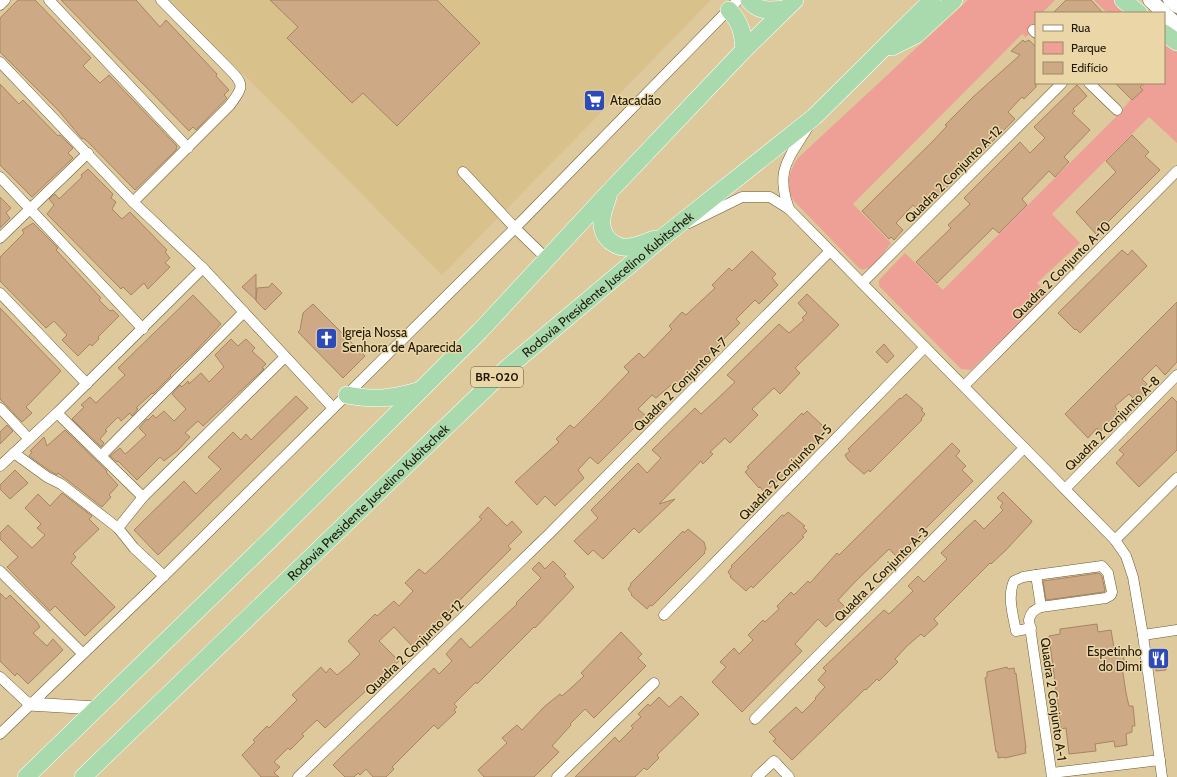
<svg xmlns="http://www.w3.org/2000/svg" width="1177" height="777" viewBox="0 0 1177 777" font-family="Cabin,sans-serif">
  <rect width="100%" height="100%" fill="#ddc99b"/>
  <!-- built -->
  <polygon fill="#d8c18b" points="170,0 711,0 442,275"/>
  <!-- green -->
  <g fill="#eea096">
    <path d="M968,0H1055L1042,13H1036V28L1026,37L1022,34L853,204L891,243C885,250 872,273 860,269L793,200C785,186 789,171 798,158Z"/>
    <polygon points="1094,0 1115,0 1131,13 1107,13"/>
    <polygon points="1164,41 1177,52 1177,143 1149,117 1052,214 1080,243 1037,283 1048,294 971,370 961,369 879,286 879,280 905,253 943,290 1114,119 1145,83 1164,83"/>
  </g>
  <!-- building -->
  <g fill="#cdaa85" stroke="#a78561">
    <polygon points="18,0 35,0 91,58 83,66 100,83 109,75 177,146 176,150 135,190 88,142 83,138 82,139 59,111 0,52 0,18"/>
    <polygon points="61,0 136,0 160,27 166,20 217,74 216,76 229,90 224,95 227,98 196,130 193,127 189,131"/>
    <polygon points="270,0 437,0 480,43 397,126 363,93 352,103 287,38 298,27"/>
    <polygon points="1066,0 1091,0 1103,13 1053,13"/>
    <polygon points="1023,40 1025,42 1029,40 1036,47 1036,87 1024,99 1022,97 1008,112 1015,119 921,213 913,205 896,223 903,230 894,240 891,237 889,239 862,211 933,141 947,126 945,125 973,97 1020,55 1011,51"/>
    <polygon points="1115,83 1145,83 1140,87 1143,90 1132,100"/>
    <polygon points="0,84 19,104 23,100 58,136 60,135 73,148 68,153 73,158 32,197 0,165"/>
    <polygon points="1077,85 1087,96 1073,109 1075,111 1072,113 1090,130 1064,157 1069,162 1055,177 1049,171 1022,199 1027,205 999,233 993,228 937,283 916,262 951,228 948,225 970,204 964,198 1020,142 1030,153 1045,138 1034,127"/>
    <polygon points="1132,135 1149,152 1145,156 1160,170 1096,234 1076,212 1116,172 1106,161"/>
    <polygon points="88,169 113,194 111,198 116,202 112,209 122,219 130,212 167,250 165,252 170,258 165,263 170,267 148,289 144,283 131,295 123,287 121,289 47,214 54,205 49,199 55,194 59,199 82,177 81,175"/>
    <polygon points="0,197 11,208 6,213 10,218 0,228"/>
    <polygon points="33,223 58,248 56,250 101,298 99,300 110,311 113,310 119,316 98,337 99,339 92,346 90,344 78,356 62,340 67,335 54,321 46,328 0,281 0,257 24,233 22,230"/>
    <polygon points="1122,250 1128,255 1132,250 1147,266 1080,333 1076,329 1075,330 1058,313"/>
    <polygon points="752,251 776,274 772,278 778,285 759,304 755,300 736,319 740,323 674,388 671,385 656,398 652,395 638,409 646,416 598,464 590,457 578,470 584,478 555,506 545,496 537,505 515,482 559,442 556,439 570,425 574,428 603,399 629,372 624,367 639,353 644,358 672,329 669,326 682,312 686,315 715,288 712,285 729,268 732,271"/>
    <polygon points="256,274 256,300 242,287"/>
    <polygon points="272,283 282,293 265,310 256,301 257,288 269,287"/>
    <polygon points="807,294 839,325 795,368 800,373 780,394 774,388 752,409 758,415 730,443 725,438 710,452 713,454 703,464 701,461 659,504 675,499 639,533 634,528 603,559 593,550 588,555 574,541 598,518 591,510 638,463 647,473 661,458 652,450 695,408 701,414 714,402 735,382 727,375 779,324 789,333 804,320 802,318 807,313 798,303"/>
    <polygon points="193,295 221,324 195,352 170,375 171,376 153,394 152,393 136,408 138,409 132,416 130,413 121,421 118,417 105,430 107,431 100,439 104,443 101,447 72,419 84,407 81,405 90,397 96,403 125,375 118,368"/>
    <polygon points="1177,302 1177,362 1165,375 1156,365 1142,379 1147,384 1142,389 1146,393 1137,402 1129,394 1115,406 1119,413 1100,432 1097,428 1088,438 1065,414"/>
    <polygon points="313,304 365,356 343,378 298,332 300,330 303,313"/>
    <polygon points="0,308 61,371 26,407 32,413 22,422 0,399"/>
    <polygon points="231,339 238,346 246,339 255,348 252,351 266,364 262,368 264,369 203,426 198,421 185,433 190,437 178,450 164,461 160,457 137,480 118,461 117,462 110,456 120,448 125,454 129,451 146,435 139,428 147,419 148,420 153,415 156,418 164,411 174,421 186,409 172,394 180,385 182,387 188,381 189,384 201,373 209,382 224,367 215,355"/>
    <polygon points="884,344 894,356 887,363 876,352"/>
    <polygon points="906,394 923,409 921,410 925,414 921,419 922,420 870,472 869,470 864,474 848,460 845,455 850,451 848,449 900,398 901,399"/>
    <polygon points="296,396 308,408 158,555 134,530 184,481 196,494 221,469 208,457 233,432 241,440 246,434 251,440"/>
    <polygon points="1172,397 1177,402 1177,450 1139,487 1116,463 1124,454 1119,450"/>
    <polygon points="807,411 822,425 821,427 826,431 822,435 823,436 769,489 768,488 764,492 760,487 759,488 745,472 749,468 747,467 802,413 803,415"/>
    <polygon points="7,425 13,431 0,444 0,432"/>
    <polygon points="65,430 107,471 106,472 118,485 109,495 111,497 102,507 58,473 57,475 50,471 29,456 32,452 30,451 44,437 47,446"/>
    <polygon points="952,443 960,451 956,456 966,466 962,470 973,481 897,557 889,549 856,581 838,600 846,608 826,627 818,619 795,644 802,651 742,712 712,682 726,667 720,662 734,648 739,654 753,640 748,635 763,620 765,622 779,609 777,606 791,592 794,595 808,581 810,583 837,553 839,555"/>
    <polygon points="15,470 28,483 10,499 0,489 0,485"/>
    <polygon points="1003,492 1032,521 1031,523 1006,550 991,564 990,563 934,619 938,624 924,637 921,634 907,646 895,659 898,662 879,681 877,679 866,690 865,689 792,760 773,741 776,739 769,732 796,707 802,713 816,699 815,698 825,687 818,680 826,671 823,668 884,610 889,614 913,591 908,586 918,576 924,582 947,559 941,553 961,533 975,520 984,529 1003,510 1000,507 1003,503 997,498"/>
    <polygon points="62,493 92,516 89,519 99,529 73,554 76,557 71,563 115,607 85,636 55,606 50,611 49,610 7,567 18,557 0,539 0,533 8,525 32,548 45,535 37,528 41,524 25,508 38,494 50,506"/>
    <polygon points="488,507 507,526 512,521 522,532 508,546 511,549 413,647 394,627 379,641 399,661 325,728 317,720 302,734 304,736 290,750 288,748 274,762 280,767 274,773 279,777 261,777 242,755 255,742 253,740 267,726 269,728 297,700 292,695 321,667 326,673 330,668 337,675 348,666 360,654 348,641 375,614 377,616 394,601 399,606 413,591 405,583 419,569 425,574 439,561 482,519 479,517"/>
    <polygon points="788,512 805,526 803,527 807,531 802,536 804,537 753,588 751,586 746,591 730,577 731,576 728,572 732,567 731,566 782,515 784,516"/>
    <polygon points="688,529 704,542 706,549 704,552 705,553 652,606 650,605 647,609 631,595 632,594 628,589 631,585 630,584 683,531 684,533"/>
    <polygon points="553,561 566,574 564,576 574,587 535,628 534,627 477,684 476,682 454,704 457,707 454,710 456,712 438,729 434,725 392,767 394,769 386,777 373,777 366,769 360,775 358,773 354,777 345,777 333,765 341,757 434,668 439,674 452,661 446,654 461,638 470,648 514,607 517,604 516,603 541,578 532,569 539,562 545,569"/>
    <polygon points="1099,573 1102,576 1105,591 1104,592 1046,600 1043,581"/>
    <polygon points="0,593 6,599 10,595 37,622 40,627 33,633 47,646 53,639 63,650 28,684 17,673 15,676 0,661"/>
    <polygon points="1097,624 1098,632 1111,630 1115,654 1123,653 1125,666 1122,667 1126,693 1129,706 1133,706 1135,726 1132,726 1132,732 1126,734 1127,745 1115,747 1114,741 1095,744 1096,751 1069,754 1066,728 1061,729 1049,636 1060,634 1060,629"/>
    <polygon points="621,632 642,654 638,658 646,666 594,718 585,709 570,724 571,725 552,746 559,752 534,777 484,777 478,770 507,743 502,738 517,725 522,730 545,706 560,694 562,696 571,688 584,676 581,673"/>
    <polygon points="1164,657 1166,670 1156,671 1154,659"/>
    <polygon points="1007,667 1008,669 1014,668 1015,674 1016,673 1026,748 1025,748 1026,753 1005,758 1004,757 998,758 998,752 996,752 985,678 987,677 987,672"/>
    <polygon points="681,696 699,714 657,755 659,758 647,770 644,768 635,777 575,777 615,737 619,742 633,728 631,726 641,717 638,714 648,704 650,706 659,697 669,707"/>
  </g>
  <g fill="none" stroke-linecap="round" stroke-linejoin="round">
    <defs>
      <g id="minor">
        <polyline points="49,0 188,148"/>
        <polyline points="0,5 5,0"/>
        <polyline points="1033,30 1036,33"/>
        <polyline points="0,62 133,202 203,268 333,408"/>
        <polyline points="1089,83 1117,110"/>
        <polyline points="463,172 515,228 547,259"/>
        <polyline points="0,177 143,329"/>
        <path d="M133,202L230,105C239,92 246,87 234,74L161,0"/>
        <path d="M789,209C775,170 788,160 808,127"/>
        <polyline points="689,223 742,197 770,197 789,209 1115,540 1126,556 1133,577 1143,635 1162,777"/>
        <polyline points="0,238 88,153"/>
        <polyline points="862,283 1062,83"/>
        <polyline points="0,293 87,384"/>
        <polyline points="964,386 1177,171"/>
        <polyline points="0,408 29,439"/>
        <polyline points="57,413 143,497"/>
        <polyline points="14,453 47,477 61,484 118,528"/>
        <polyline points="101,456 244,312"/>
        <polyline points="0,466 57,413 203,268"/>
        <polyline points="1065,489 1177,375"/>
        <polyline points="1115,540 1177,478"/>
        <polyline points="0,571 82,653"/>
        <path d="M1036,575L1102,566L1108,573L1112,592L1111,595L1106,598L1041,607C1034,610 1031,612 1029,620L1052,777"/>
        <polyline points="164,576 134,548 118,528 143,497 285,357"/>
        <polyline points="664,615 925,347"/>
        <path d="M1031,628L1016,631C1013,615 1007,596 1014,581L1023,577L1036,575L1041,607"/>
        <polyline points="1143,635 1177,630"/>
        <polyline points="0,677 29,704"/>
        <polyline points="755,719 1024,448"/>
        <polyline points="0,734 164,576 515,228 738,0"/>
        <polyline points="1052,773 1160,760"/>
        <polyline points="298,777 548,535 830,251"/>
        <polyline points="557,777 654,683"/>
        <polyline points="757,777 774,761 789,777"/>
      </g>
      <polyline id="tertiary" points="29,704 96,708"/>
      <g id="secondary">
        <polyline points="1150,0 1177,25"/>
        <polyline points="1170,0 1177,6"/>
      </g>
      <g id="trunk">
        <path d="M749,0C759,13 771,10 786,9"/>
        <polyline points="1123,0 1139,13"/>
        <path d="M729,10C741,23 743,33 744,50"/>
        <polyline points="1164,33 1177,42"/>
        <polyline points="892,47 916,35 954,0"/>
        <path d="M608,197C603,211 596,228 610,241C614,244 621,248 627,247C636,247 646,242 655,239"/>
        <path d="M347,395C374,400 391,399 418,391"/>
        <polyline points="26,777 273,537 480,331 610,191 744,50 795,0"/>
        <path id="s1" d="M83,777L506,369L663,237L814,117L932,0"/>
      </g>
    </defs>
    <!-- minor casing -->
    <use href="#minor" stroke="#6d5c30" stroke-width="11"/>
    <!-- tertiary casing -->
    <use href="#tertiary" stroke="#6d5c30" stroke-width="14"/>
    <!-- secondary casing -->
    <use href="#secondary" stroke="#6d5c30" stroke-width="15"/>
    <!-- trunk casing -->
    <use href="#trunk" stroke="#fff" stroke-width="18"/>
    <!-- minor -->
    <use href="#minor" stroke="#fff" stroke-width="10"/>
    <!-- tertiary -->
    <use href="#tertiary" stroke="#fff" stroke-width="13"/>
    <!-- secondary -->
    <use href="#secondary" stroke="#fff" stroke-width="14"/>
    <!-- trunk -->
    <use href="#trunk" stroke="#a8daae" stroke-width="17"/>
  </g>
  <!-- icons -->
  <defs>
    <symbol id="supermarket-square" viewBox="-11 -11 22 22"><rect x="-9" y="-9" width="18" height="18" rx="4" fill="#2d4aba" stroke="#ead6a7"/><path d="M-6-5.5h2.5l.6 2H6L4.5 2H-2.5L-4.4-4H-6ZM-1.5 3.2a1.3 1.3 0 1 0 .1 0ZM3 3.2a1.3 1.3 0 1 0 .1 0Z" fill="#fff"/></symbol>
    <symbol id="church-square" viewBox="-11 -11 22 22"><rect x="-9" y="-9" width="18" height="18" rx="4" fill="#2d4aba" stroke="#ead6a7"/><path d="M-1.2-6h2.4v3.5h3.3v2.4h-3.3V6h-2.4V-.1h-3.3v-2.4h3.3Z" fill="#fff"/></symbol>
    <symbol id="restaurant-square" viewBox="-11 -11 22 22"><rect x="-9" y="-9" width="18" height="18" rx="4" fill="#2d4aba" stroke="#ead6a7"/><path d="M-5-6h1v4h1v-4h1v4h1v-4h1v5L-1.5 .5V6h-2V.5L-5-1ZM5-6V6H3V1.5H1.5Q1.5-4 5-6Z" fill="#fff"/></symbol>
  </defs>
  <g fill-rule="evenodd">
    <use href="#supermarket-square" x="582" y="88" width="25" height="25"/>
    <use href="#church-square" x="314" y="326" width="25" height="25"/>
    <use href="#restaurant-square" x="1146" y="646" width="25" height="25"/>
  </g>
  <g text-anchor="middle" stroke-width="3" stroke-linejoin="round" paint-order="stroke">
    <!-- shield labels -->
    <rect fill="#ead6a7" stroke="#5c5136" stroke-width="1" x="471" y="367" width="52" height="20" rx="3"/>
    <g font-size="12" font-weight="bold" fill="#1f1806">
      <text x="497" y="381">BR-020</text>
    </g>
    <!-- poi labels -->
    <g font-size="13" fill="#1f1806" stroke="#ead6a7" text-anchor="start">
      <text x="610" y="105">Atacadão</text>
      <text x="342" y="337">Igreja Nossa<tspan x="342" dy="15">Senhora de Aparecida</tspan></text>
      <text x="1142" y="656" text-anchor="end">Espetinho<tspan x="1142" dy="15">do Dimi</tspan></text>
    </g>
    <!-- street labels -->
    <g font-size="13" fill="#1f1806" stroke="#ead6a7">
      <text transform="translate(953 174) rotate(-45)" y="5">Quadra 2 Conjunto A-12</text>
      <text transform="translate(1061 270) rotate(-45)" y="5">Quadra 2 Conjunto A-10</text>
      <text dy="5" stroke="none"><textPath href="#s1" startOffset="720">Rodovia Presidente Juscelino Kubitschek</textPath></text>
      <text transform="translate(680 384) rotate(-45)" y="5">Quadra 2 Conjunto A-7</text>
      <text transform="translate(1112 423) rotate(-45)" y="5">Quadra 2 Conjunto A-8</text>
      <text transform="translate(785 472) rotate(-46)" y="5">Quadra 2 Conjunto A-5</text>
      <text dy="5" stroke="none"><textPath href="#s1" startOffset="396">Rodovia Presidente Juscelino Kubitschek</textPath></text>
      <text transform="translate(881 574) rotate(-45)" y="5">Quadra 2 Conjunto A-3</text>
      <text transform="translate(414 647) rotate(-44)" y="5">Quadra 2 Conjunto B-12</text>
      <text transform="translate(1054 699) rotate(82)" y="5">Quadra 2 Conjunto A-1</text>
    </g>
  </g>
  <!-- legend -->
  <rect x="1035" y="12" width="130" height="72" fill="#ead6a7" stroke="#998a67"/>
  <rect x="1043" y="25" width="20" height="6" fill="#ffffff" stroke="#998a67"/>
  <text x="1071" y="32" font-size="12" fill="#1f1806">Rua</text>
  <rect x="1043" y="42" width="20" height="12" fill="#eea096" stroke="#998a67"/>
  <text x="1071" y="52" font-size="12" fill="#1f1806">Parque</text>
  <rect x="1043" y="62" width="20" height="12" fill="#cdaa85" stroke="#998a67"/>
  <text x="1071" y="72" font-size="12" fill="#1f1806">Edifício</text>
</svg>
